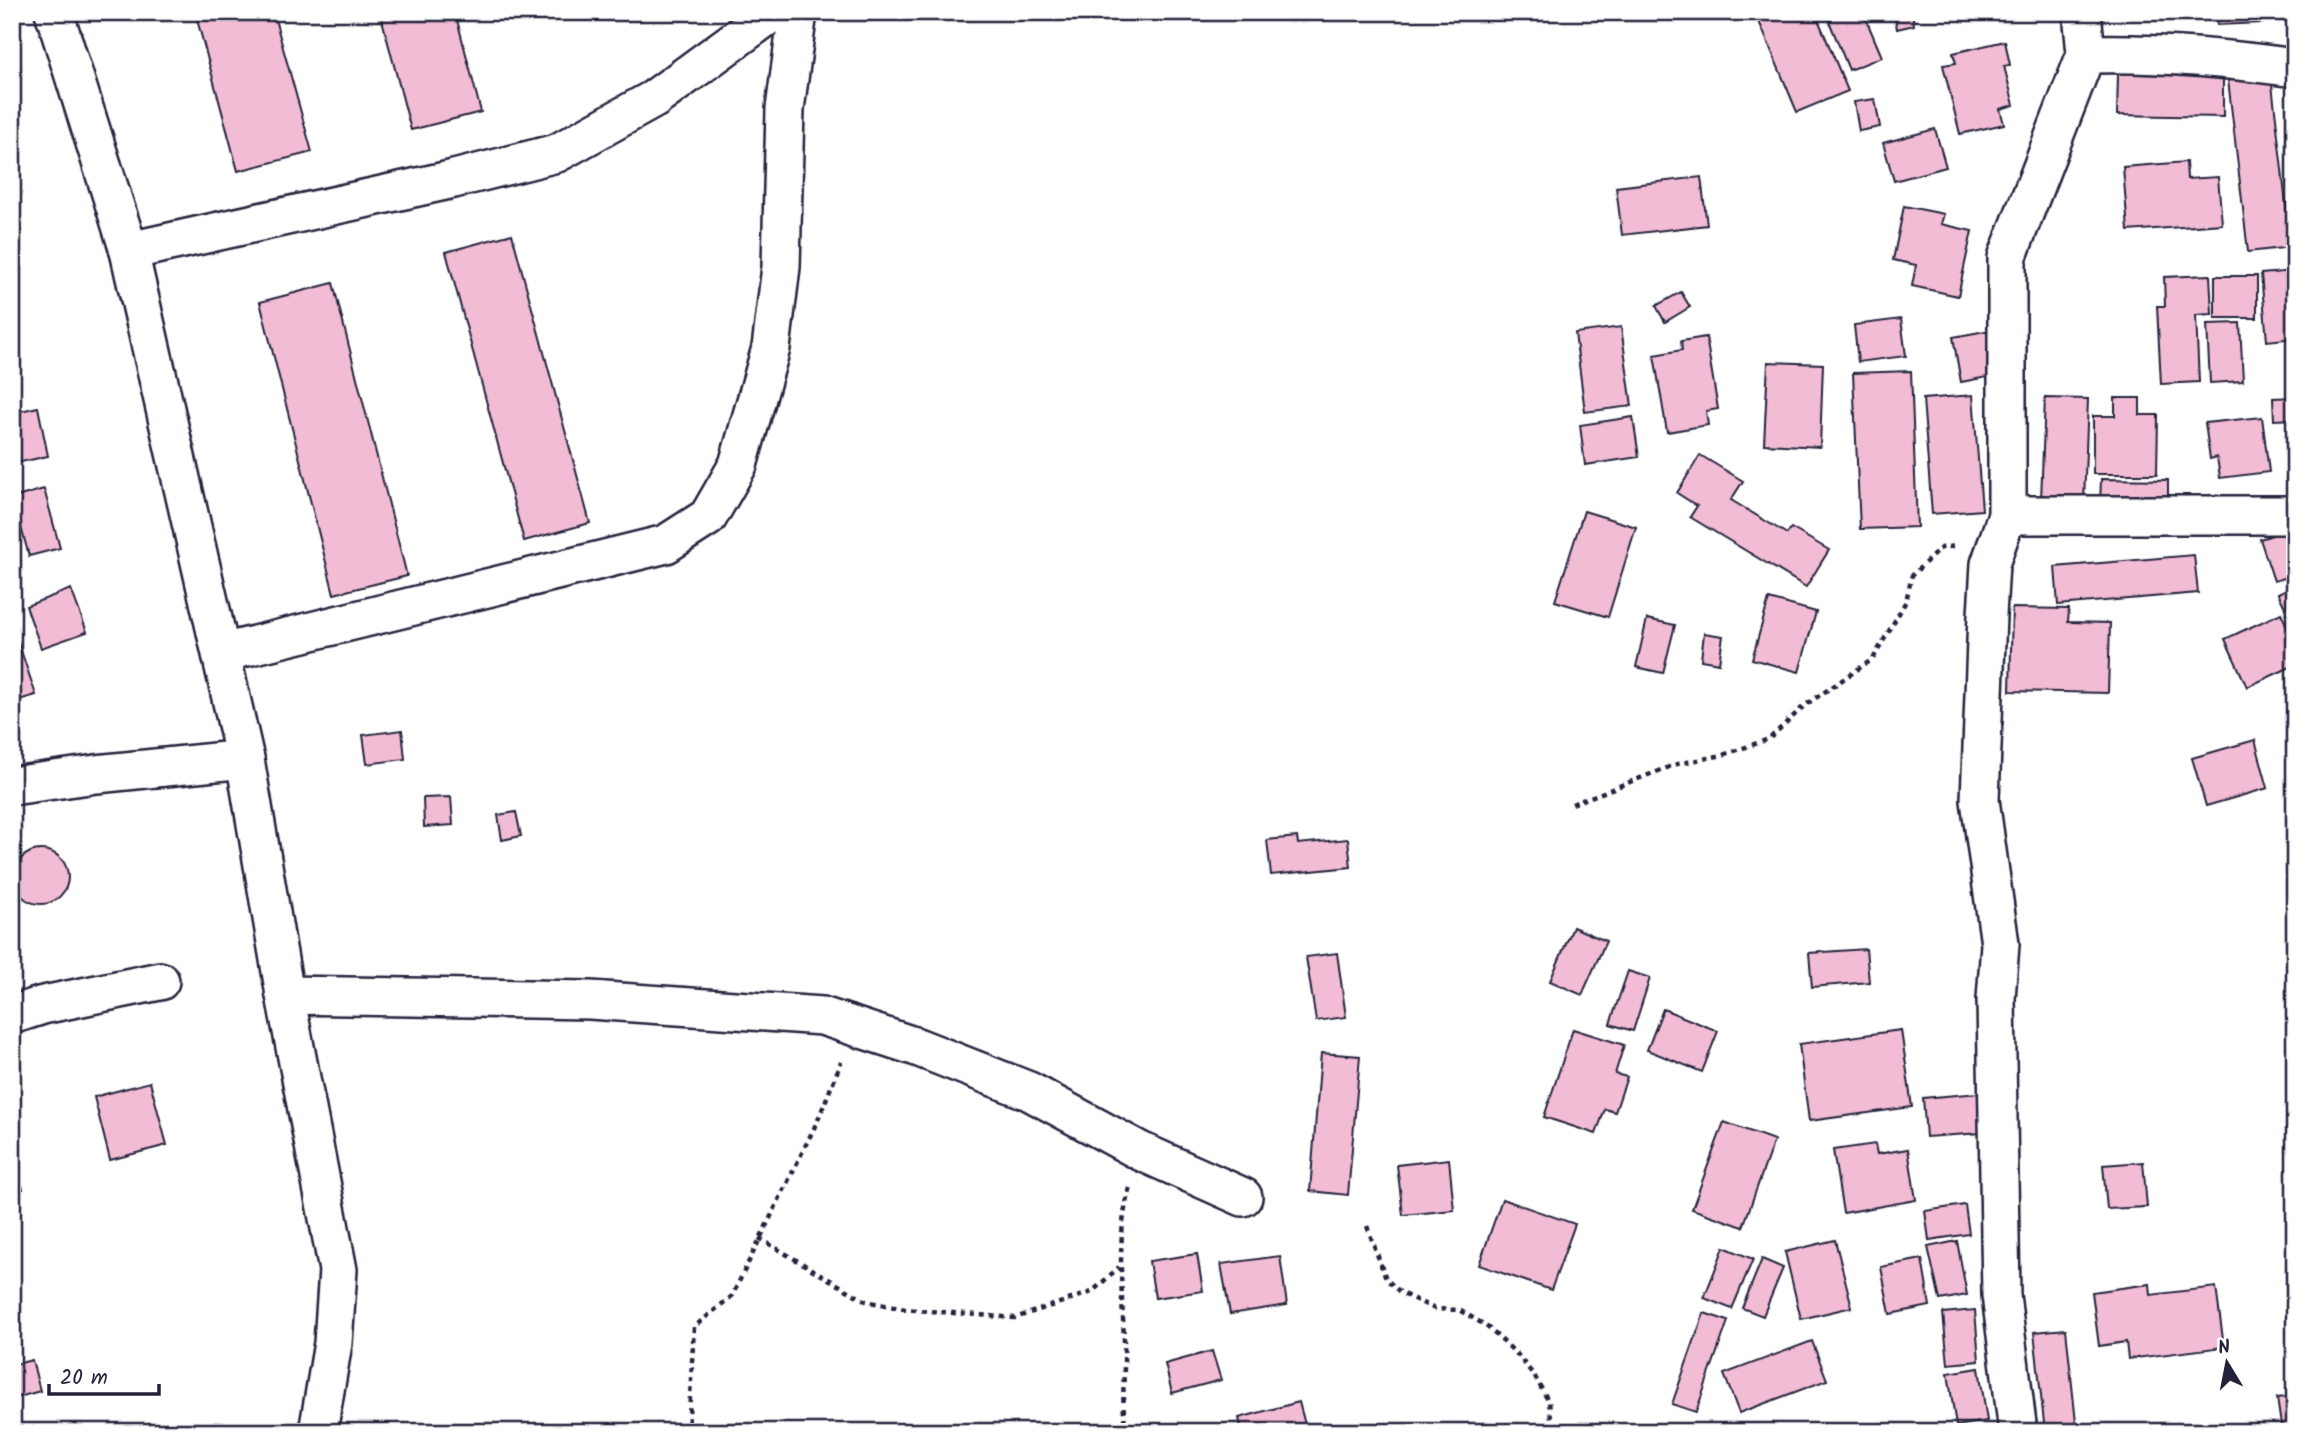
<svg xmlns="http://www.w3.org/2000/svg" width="2307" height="1444" viewBox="0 0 2307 1444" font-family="Kalam,sans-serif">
  <rect width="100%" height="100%" fill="#fff"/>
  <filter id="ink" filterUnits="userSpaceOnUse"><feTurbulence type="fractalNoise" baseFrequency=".0143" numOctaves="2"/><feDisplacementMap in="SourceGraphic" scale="14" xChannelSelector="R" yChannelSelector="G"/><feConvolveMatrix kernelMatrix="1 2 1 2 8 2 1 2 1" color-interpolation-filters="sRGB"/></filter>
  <g filter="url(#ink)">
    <!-- building -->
    <g fill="#f3bcd5" stroke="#22223b" stroke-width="2">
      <polygon points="195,12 273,12 312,152 238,171"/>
      <polygon points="380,12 455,12 481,112 411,130"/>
      <polygon points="1774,12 1815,12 1848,91 1797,112 1758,19"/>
      <polygon points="1836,12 1863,12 1882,57 1849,70 1827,16"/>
      <polygon points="1894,12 1912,12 1914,25 1897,29"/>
      <polygon points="2216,12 2262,12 2262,23 2217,25"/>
      <polygon points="2005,41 2010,65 2004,66 2014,105 2000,109 2004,124 1960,134 1943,65 1956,63 1953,53"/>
      <polygon points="2270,67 2291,247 2248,252 2227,71"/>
      <polygon points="2118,73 2223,75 2223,117 2117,115"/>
      <polygon points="1875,99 1880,127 1859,131 1854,102"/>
      <polygon points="1935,129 1946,167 1894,181 1883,143"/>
      <polygon points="2186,162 2187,179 2218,177 2222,224 2128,231 2123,167"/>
      <polygon points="1701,177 1707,225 1622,235 1616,187"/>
      <polygon points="1904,206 1944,214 1941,224 1972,231 1958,296 1912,286 1916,265 1893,260"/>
      <polygon points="512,234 590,523 524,541 446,252"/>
      <polygon points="2294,271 2295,338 2267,341 2261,274"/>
      <polygon points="2210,275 2212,314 2196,315 2199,382 2161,384 2157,306 2165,306 2164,277"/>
      <rect x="2215" y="276" width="42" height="42"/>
      <polygon points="333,283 407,576 334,594 260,302"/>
      <polygon points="1681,292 1690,307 1665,322 1656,306"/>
      <polygon points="1901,319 1906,356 1858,362 1854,325"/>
      <polygon points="2240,323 2243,381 2210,383 2207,324"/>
      <polygon points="1621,327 1632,406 1585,412 1575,333"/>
      <polygon points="1991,330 1998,375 1961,382 1953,337"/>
      <polygon points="1706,337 1718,409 1706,411 1708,425 1667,432 1654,355 1682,350 1681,341"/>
      <polygon points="12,359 19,387 12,388"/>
      <polygon points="1768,362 1823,364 1820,447 1764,444"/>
      <polygon points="1911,371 1917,527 1860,529 1853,373"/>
      <polygon points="1973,395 1982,510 1932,514 1923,399"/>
      <polygon points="2295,397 2295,419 2274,420 2273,398"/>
      <polygon points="2045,398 2088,399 2084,502 2041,500"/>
      <polygon points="2115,398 2140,398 2140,415 2158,415 2157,474 2093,474 2093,416 2115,416"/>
      <polygon points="38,407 48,456 12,464 12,413"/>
      <polygon points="1633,417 1639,457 1585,465 1580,425"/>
      <polygon points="2262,417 2269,472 2220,478 2217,457 2210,459 2205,423"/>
      <polygon points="1700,455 1743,481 1731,500 1787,534 1791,528 1829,550 1806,587 1690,517 1697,506 1677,493"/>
      <polygon points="2101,479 2168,480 2168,508 2100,506"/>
      <polygon points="44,489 60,548 29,556 13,498"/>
      <polygon points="1584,511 1636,527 1608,617 1555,601"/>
      <polygon points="2295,528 2295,575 2274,581 2260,539"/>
      <polygon points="2194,555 2198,593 2058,605 2055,567"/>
      <polygon points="2295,585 2295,628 2278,593"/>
      <polygon points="71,589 87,632 41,648 26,606"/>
      <polygon points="1769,599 1816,612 1799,672 1752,659"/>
      <polygon points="2012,608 2069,609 2068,622 2110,623 2108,693 2010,691"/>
      <polygon points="2281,613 2295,643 2295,665 2247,687 2225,639"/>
      <polygon points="1647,619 1675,625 1663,673 1636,667"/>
      <polygon points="12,624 36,695 12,702"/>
      <polygon points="1704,633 1723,636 1719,663 1701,660"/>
      <polygon points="402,730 405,759 367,764 363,735"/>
      <polygon points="2255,740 2268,788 2206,806 2192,758"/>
      <polygon points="451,797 453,825 424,827 423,798"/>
      <polygon points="516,812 521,836 502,840 498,815"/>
      <polygon points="1297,837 1298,844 1348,839 1351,867 1271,875 1267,840"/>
      <circle cx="41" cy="877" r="27"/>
      <polygon points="1573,927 1606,941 1582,995 1550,981"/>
      <polygon points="1866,949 1869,982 1812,987 1809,953"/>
      <polygon points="1337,953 1346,1017 1316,1021 1306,957"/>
      <polygon points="1628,971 1650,978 1633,1031 1610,1024"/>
      <polygon points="1663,1009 1718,1031 1702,1072 1647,1050"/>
      <polygon points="1573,1029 1624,1045 1615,1074 1627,1077 1615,1112 1605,1109 1596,1134 1544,1117"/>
      <polygon points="1901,1030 1912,1107 1809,1121 1799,1044"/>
      <polygon points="1321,1053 1360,1056 1348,1195 1310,1191"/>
      <polygon points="150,1082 167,1145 110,1160 94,1097"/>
      <polygon points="1979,1093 1981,1133 1926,1137 1923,1098"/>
      <polygon points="1724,1122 1774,1140 1743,1227 1692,1209"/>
      <polygon points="1875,1144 1877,1154 1908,1149 1916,1200 1843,1213 1833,1150"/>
      <polygon points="1449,1159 1454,1210 1403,1215 1397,1165"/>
      <polygon points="12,1162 23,1189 12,1193"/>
      <polygon points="2143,1162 2147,1207 2107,1209 2103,1165"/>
      <polygon points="1502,1199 1575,1224 1551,1290 1479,1265"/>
      <polygon points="1965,1205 1969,1234 1929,1240 1925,1211"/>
      <polygon points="1835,1240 1852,1307 1801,1319 1785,1252"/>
      <polygon points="1957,1241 1967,1295 1940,1300 1928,1247"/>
      <polygon points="1724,1247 1753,1259 1732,1309 1704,1298"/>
      <polygon points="1197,1254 1203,1291 1155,1298 1149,1261"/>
      <polygon points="1280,1256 1287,1305 1230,1314 1221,1264"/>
      <polygon points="1762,1259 1783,1268 1763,1316 1742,1308"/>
      <polygon points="1922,1259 1930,1306 1890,1314 1881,1267"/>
      <polygon points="2150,1284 2151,1295 2216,1287 2224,1347 2128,1359 2126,1342 2099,1346 2092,1292"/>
      <polygon points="1975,1310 1979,1361 1948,1364 1943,1313"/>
      <polygon points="1704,1313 1728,1321 1696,1412 1672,1404"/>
      <polygon points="2066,1329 2077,1432 2045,1432 2034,1332"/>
      <polygon points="1812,1341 1827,1380 1739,1413 1724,1374"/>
      <polygon points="1212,1351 1221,1380 1172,1393 1165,1364"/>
      <polygon points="32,1360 40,1391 12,1399 12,1365"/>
      <polygon points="1979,1368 1987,1421 1956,1426 1948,1373"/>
      <polygon points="2295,1396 2295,1432 2282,1432 2277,1398"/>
      <polygon points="1299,1402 1307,1432 1242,1432 1239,1418"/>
    </g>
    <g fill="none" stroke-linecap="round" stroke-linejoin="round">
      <defs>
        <g id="minor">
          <polyline points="54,12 129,251 245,759 285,995 338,1270 333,1343 318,1432"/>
          <path d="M2086,54C2157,52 2225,58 2295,68"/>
          <polyline points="129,251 454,179 557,153 654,99 773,12"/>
          <polyline points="2007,515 2295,515"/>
          <polyline points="222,653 666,544 708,517 738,465 771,348 781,267 785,109 798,12"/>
          <polyline points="12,786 96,774 245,759"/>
          <polyline points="285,995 590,1000 822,1016 917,1047 1029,1091 1140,1151 1243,1197"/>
          <polyline points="12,1015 43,1005 160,981"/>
          <polyline points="2018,1432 2001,1295 1996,999 2000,944 1980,800 1987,615 1990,564 2007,515 2007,258 2086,54 2082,12"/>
        </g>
      </defs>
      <!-- minor casing -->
      <use href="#minor" stroke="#22223b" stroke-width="42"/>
      <!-- path -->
      <g stroke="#22223b" stroke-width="4.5" stroke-dasharray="5 5" stroke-linecap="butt">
        <polyline points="1572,804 1677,764 1723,755 1769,739 1804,706 1873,659 1906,601 1912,575 1941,548 1957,546"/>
        <polyline points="1367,1226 1386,1279 1401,1293 1435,1309 1459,1310 1485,1325 1517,1354 1535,1377 1549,1402 1553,1432"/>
        <polyline points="759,1238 866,1301 905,1309 1015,1318 1092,1292 1119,1267"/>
        <polyline points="688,1432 694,1327 732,1296 818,1120 841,1062"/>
        <path d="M1126,1432C1121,1401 1125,1371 1124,1341C1122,1288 1116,1237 1130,1186"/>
      </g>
      <!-- minor -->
      <use href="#minor" stroke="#fff" stroke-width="37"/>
    </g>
  </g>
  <!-- margin -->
  <rect width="2307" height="1444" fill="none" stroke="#fff" stroke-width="42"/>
  <rect x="21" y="21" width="2265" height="1402" fill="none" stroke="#22223b" stroke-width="2.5" filter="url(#ink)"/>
  <!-- north arrow -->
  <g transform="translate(2227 1363) rotate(350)" stroke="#ffffff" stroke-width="5" paint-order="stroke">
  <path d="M0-5L12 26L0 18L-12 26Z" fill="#22223b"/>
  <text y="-10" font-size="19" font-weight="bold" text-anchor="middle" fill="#22223b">N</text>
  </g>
  <!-- scale -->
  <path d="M49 1384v10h110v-10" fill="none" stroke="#22223b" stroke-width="3.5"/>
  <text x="60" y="1384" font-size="21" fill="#22223b" stroke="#ffffff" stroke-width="5" paint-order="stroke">20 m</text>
</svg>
